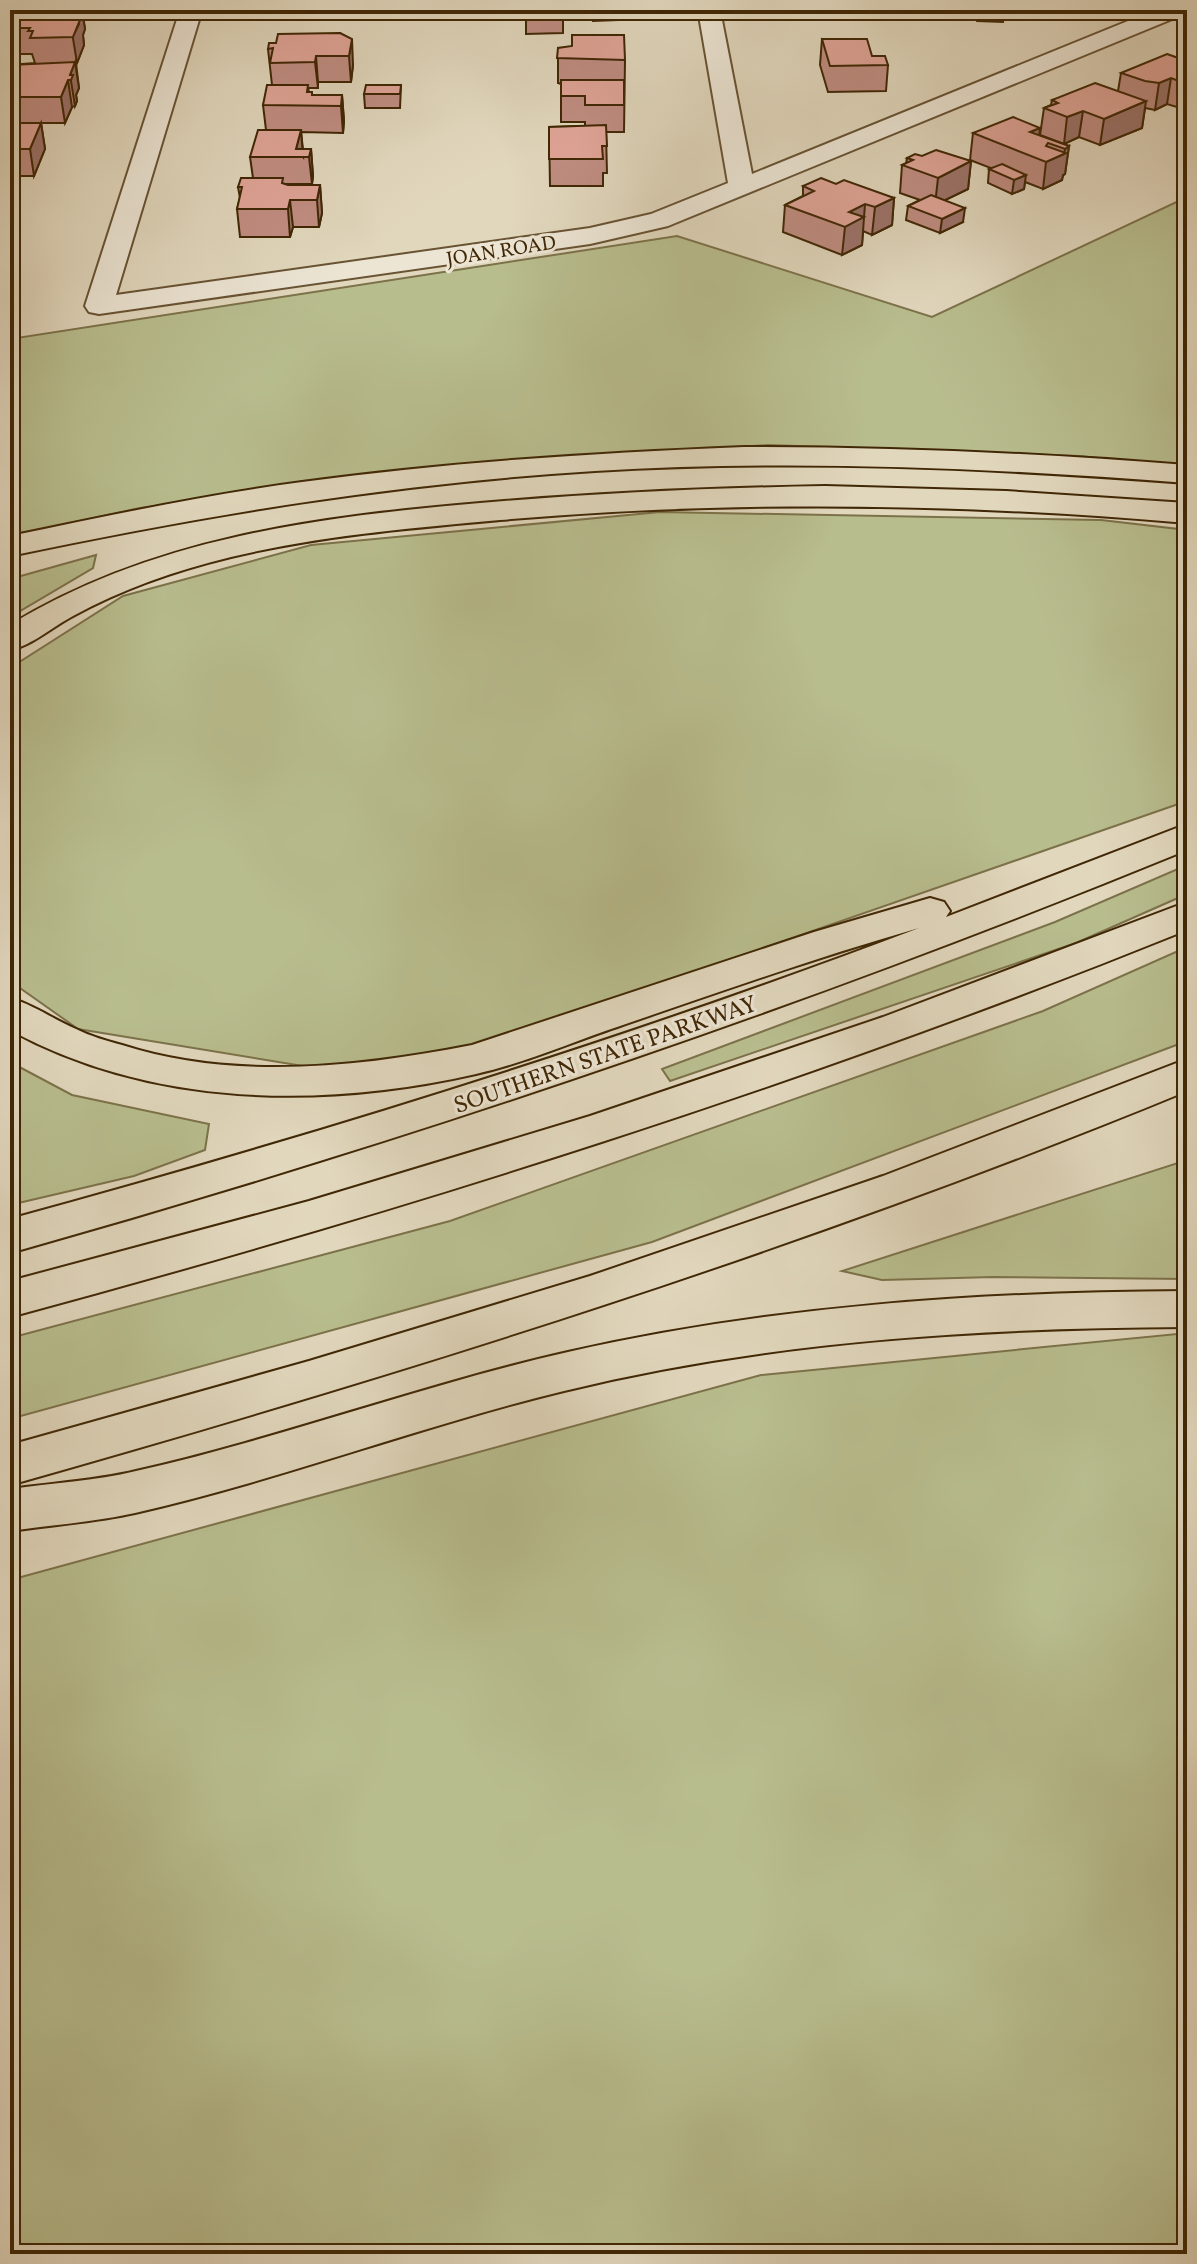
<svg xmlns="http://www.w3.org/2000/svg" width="1197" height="2264" viewBox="0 0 1197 2264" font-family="Vollkorn,serif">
  <rect width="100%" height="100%" fill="#e1d7bd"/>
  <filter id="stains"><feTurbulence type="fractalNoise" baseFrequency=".0025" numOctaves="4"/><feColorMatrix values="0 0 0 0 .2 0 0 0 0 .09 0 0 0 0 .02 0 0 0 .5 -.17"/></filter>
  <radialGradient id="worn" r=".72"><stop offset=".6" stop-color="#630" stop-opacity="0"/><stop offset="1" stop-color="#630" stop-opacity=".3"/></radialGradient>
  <!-- green -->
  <g fill="#b8bd8e" stroke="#7c724a" stroke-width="2">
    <polygon points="1187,197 1187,467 1079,456 768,445 438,467 140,508 10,536 10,339 677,236 932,317"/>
    <polygon points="660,512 1101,520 1187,530 1187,801 458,1054 315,1068 78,1029 10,981 10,668 123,596 311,545"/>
    <polygon points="96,555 93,568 10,617 10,579"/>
    <polygon points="1187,865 1187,894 1076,943 670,1081 662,1069 1055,922"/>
    <polygon points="1187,947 1187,1041 652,1242 10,1419 10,1338 450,1221 1043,1011"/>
    <polygon points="10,1062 72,1095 209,1124 205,1150 134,1176 10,1205"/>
    <polygon points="1187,1160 1187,1279 993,1277 882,1280 842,1271"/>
    <polygon points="1187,1333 1187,2254 10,2254 10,1580 761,1375"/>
  </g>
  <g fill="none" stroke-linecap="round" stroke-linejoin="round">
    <defs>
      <polygon id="minor" points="180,10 202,10 116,295 590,228 651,214 728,183 698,10 720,10 752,174 1155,10 1185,10 1182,15 668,226 590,244 99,314 89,312 85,306"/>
      <g id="motorway">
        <path d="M744,447C892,447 1039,453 1187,465V483C990,468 793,459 595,471C398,483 204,515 10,556V536C107,516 204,495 302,482C449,462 596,453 744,447Z"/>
        <path d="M825,486L1006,491L1187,503V523C958,503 729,500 500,520C410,528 319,536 231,557C177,570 122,589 73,616C52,627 33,645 10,650V625C152,538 317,517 480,503C595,493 710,488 825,486Z"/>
        <path d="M1187,824V850C801,1008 411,1140 10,1253V1219C317,1135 621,1041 919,928C818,957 719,992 620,1026C572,1042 525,1063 476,1074C322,1109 151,1107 10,1030V998C34,1005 53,1019 76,1029C90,1036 107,1041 122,1045C233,1081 360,1067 472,1045L814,932L930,898L944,902L950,911L946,917Z"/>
        <path d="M1187,902V930C803,1085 410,1209 10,1317V1281L309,1201L590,1116L883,1017Z"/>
        <path d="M1187,1059V1091C803,1249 409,1372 10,1485V1445L309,1361L590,1276L883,1176Z"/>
        <path d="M1187,1291V1327C978,1328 768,1341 564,1391C420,1426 280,1480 135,1513C94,1522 52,1525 10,1531V1489C52,1483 95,1481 136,1471C282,1438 422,1385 568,1352C771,1306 979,1292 1187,1291Z"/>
      </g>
    </defs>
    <!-- minor casing -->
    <use href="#minor" stroke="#685333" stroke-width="4"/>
    <!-- motorway casing -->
    <use href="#motorway" stroke="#402705" stroke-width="4"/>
    <!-- minor -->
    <use href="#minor" fill="#ece5d4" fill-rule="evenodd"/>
    <!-- motorway -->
    <use href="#motorway" fill="#e1d7bd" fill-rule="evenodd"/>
  </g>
  <!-- wall -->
  <g fill="#c08d82" stroke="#402705" stroke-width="2">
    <polygon points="82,10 85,29 83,35 84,45 77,63 76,63 79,88 76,95 77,101 75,106 72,107 65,123 41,123 45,149 34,176 10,176 10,65 35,63 32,54 10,54 10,17"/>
    <polygon points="270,10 332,10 330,16 317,16 316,19 271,18"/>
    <polygon points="511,10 563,10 563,33 526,34 526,14 511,15"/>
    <polygon points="583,10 635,10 635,14 618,14 618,20 593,21 593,14 583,13"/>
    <polygon points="973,10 1005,10 1003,22 977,21"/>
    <polygon points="340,33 353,65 351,82 318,82 318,88 308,88 309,92 313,95 342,95 344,121 343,133 301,132 303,149 311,149 313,176 312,184 285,184 320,185 322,213 319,227 293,227 290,237 240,237 237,209 240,198 238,187 253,178 250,157 266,130 263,105 272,85 268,49 276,43"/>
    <polygon points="822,39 872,56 888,65 886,91 828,92 820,65"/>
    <polygon points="558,48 625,60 624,132 606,132 607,173 603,173 603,186 550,186 549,127 585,126 585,122 561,122 561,84 558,83"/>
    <polygon points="1187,61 1187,110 1167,104 1155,110 1145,108 1142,128 1100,145 1079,137 1064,144 1040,135 1044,108 1051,105 1052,100 1118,91 1121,73"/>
    <polygon points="401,85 400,108 365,108 364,94"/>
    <polygon points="1040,128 1039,135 1069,146 1065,174 1063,175 1062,180 1043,189 1025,182 1024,189 1012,194 988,183 989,169 991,168 970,160 973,133"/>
    <polygon points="922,156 971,161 968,189 945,200 963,222 940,233 906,220 908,206 920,200 900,193 902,165 906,164 907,158"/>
    <polygon points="836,184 894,198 892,225 872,235 863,231 862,245 842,255 783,232 785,205 803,196 803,186"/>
  </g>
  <!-- shaded-wall -->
  <g fill="#9c736a" stroke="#402705" stroke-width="2">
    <polygon points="79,10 82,10 85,29 83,35 84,45 77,63 70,20 72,13 75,32 79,24 77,13"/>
    <polygon points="352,39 353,65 351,82 349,56"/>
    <polygon points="316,56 318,82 318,88 315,62"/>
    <polygon points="75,62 79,88 76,95 77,101 75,106 70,75"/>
    <polygon points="1171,78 1167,104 1155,110 1159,83"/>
    <polygon points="68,80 72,107 65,123 61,97"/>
    <polygon points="342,95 344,121 343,133 341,106"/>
    <polygon points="1146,101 1142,128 1100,145 1104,119"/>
    <polygon points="1083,111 1079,137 1064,144 1067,117"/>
    <polygon points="41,123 45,149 34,176 30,149"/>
    <polygon points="1040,128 1037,154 1030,132"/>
    <polygon points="301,130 303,157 296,149"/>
    <polygon points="1069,146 1065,174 1063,175 1062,180 1043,189 1046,162 1064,154 1065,149"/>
    <polygon points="311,149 313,176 312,184 309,157"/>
    <polygon points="971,161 968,189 935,205 938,178"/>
    <polygon points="1026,175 1024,189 1012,194 1014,180"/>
    <polygon points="320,185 322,213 319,227 317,200"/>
    <polygon points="894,198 892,225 872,235 875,207"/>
    <polygon points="290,200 293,227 290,237 288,209"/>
    <polygon points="865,204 862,245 842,255 845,227 849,212"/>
    <polygon points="965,208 963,222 940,233 942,219"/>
  </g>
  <!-- building -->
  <g fill="#dfa497" stroke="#402705" stroke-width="2">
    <polygon points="13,10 79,10 77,13 72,13 70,20 80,20 73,37 30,38 33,31 28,31 30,28 10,28 10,17"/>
    <rect x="526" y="10" width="37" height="10"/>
    <polygon points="340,33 352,39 349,56 316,56 315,62 270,63 273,48 268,49 269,43 276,43 278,34"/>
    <polygon points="572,35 624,35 625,60 557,58 558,48 572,46"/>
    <polygon points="822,39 867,39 872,56 885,56 888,65 830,66"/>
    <polygon points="1167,54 1187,61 1187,84 1171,78 1159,83 1145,81 1121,73"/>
    <polygon points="75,62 70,75 73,75 71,80 68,80 61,97 10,97 10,65"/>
    <polygon points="561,80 624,80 624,105 585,105 585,96 561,96"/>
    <polygon points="1095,83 1146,101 1104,119 1083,111 1067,117 1044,108 1058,103 1052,100"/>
    <polygon points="267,85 308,85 307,92 312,92 312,95 342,95 341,106 263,105"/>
    <polygon points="366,85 401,85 400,94 364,94"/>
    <polygon points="1013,117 1040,128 1030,132 1069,146 1065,149 1048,143 1046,146 1066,153 1046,162 973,133"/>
    <polygon points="10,123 41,123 30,149 10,149"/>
    <polygon points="606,125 607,146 602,146 603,159 549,159 549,127"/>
    <polygon points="258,130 301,130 296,149 311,149 309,157 250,157"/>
    <polygon points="936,150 971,161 938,178 902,165 913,160 907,158 915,154 922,156"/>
    <polygon points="1002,164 1026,175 1014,180 989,169"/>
    <polygon points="241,178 283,178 282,183 288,185 320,185 317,200 290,200 288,209 237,209 242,187 238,187"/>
    <polygon points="821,178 836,184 844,180 894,198 875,207 865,204 849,212 864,217 845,227 785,205 814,191 803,186"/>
    <polygon points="931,195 965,208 942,219 908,206"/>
  </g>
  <g text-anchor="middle" stroke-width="6" stroke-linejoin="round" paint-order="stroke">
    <!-- far-street labels -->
    <g font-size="20" fill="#402705" stroke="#ece5d4">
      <text transform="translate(501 250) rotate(-9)" y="7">JOAN ROAD</text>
    </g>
    <!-- street labels -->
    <g font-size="24" fill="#402705" stroke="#ece5d4">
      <text transform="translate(605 1054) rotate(-19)" y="8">SOUTHERN STATE PARKWAY</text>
    </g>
  </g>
  <!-- margin -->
  <rect width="1197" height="2264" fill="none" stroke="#e1d7bd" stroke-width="40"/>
  <rect x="12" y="12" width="1173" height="2240" fill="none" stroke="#402705" stroke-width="4"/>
  <rect x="20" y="20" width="1157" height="2224" fill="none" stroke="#402705" stroke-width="2"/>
  <rect width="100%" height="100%" filter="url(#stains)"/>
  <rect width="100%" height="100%" fill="url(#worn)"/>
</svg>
